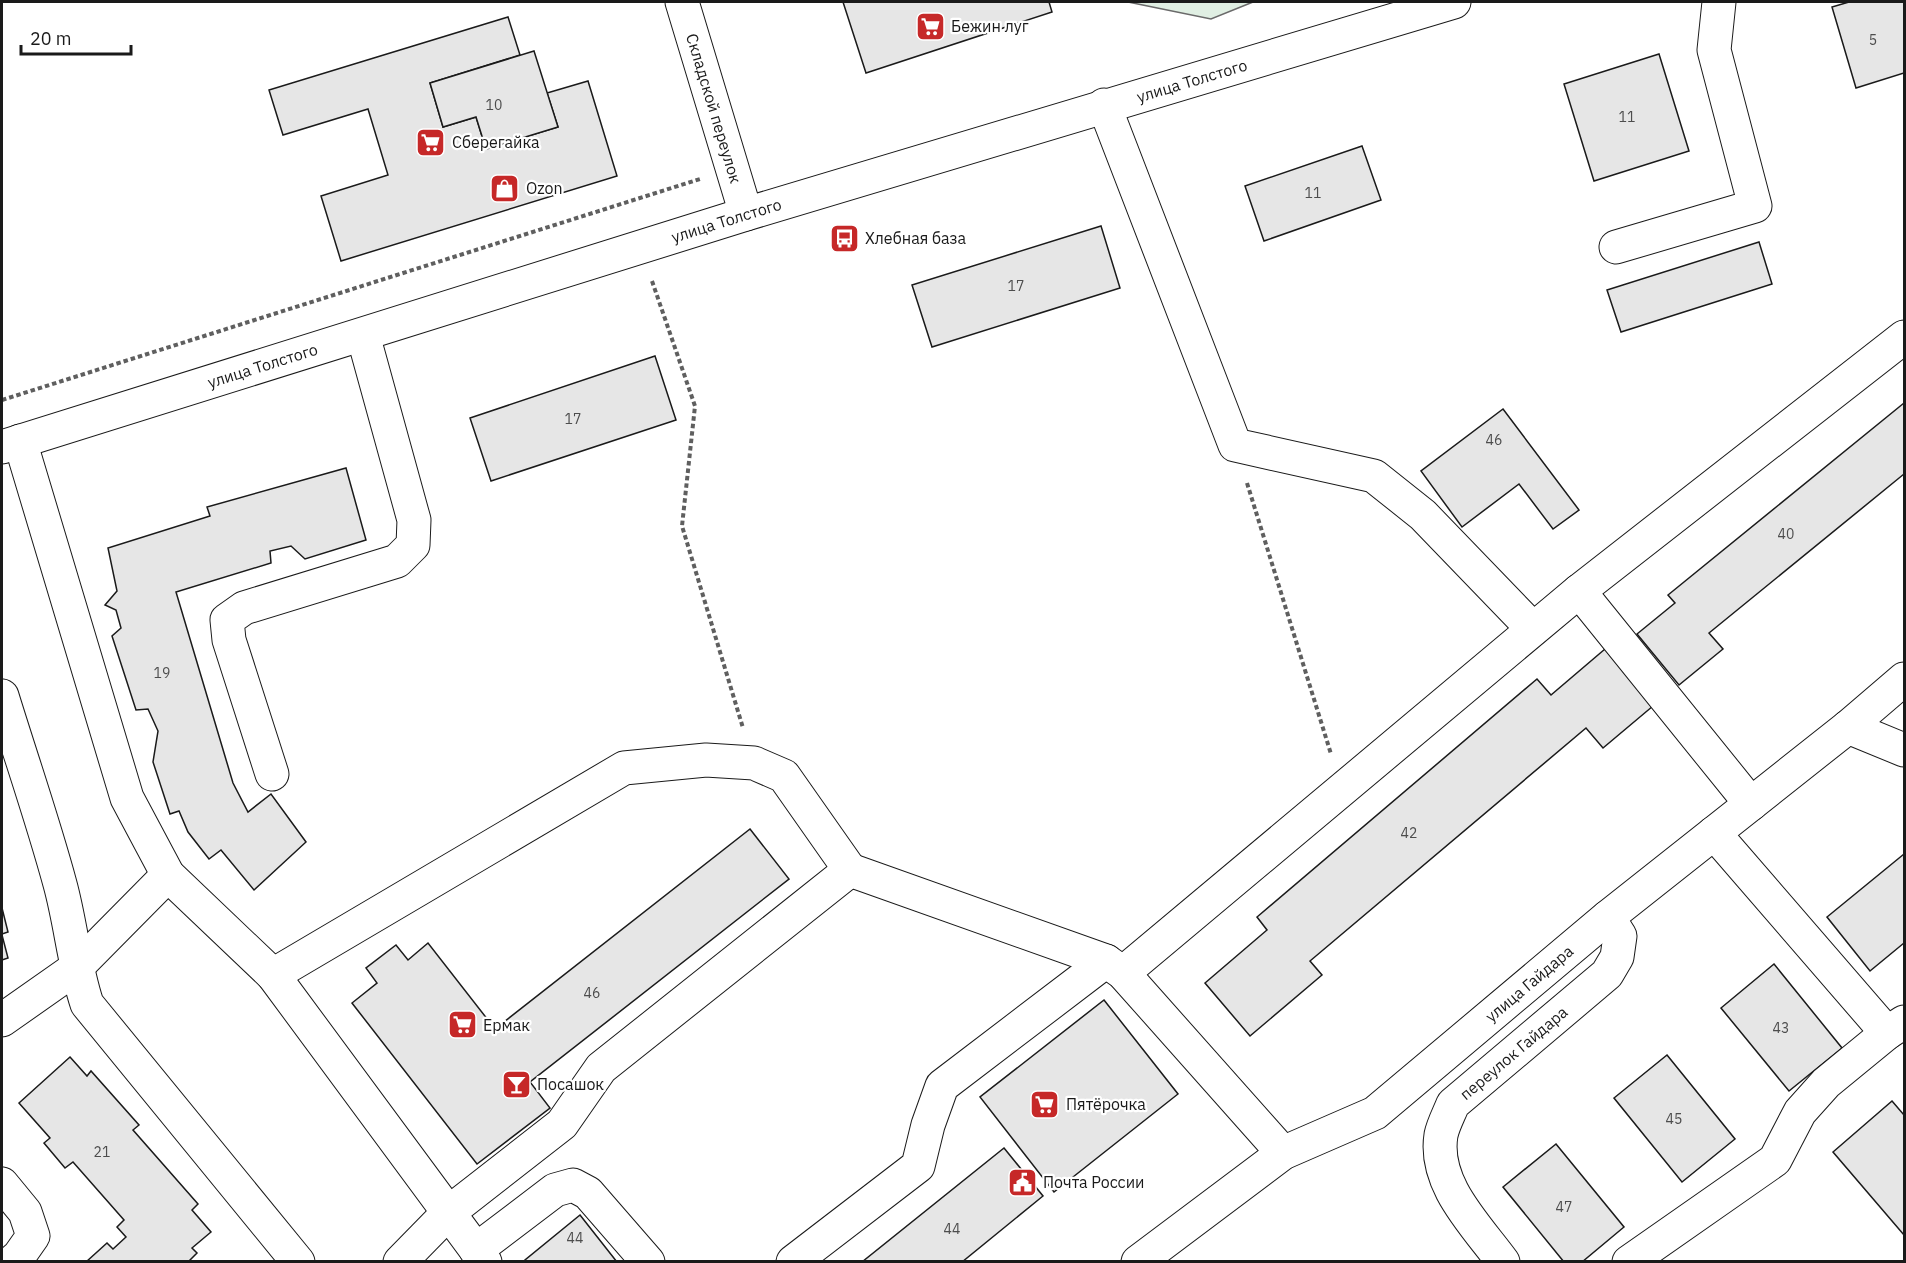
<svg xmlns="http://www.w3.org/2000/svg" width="1906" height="1263" viewBox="0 0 1906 1263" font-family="'IBM Plex Sans',sans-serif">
  <rect width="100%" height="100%" fill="#fff"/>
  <!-- green -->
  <polygon fill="#e0efe3" stroke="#6a6a6a" stroke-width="1.5" points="1128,2 1253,2 1211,19"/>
  <!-- building -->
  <g fill="#e6e6e6" stroke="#1a1a1a" stroke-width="1.5">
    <polygon points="843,2 1049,2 1052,12 866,73"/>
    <polygon points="1849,2 1904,2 1904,73 1856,88 1832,7"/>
    <polygon points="508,17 520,55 430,83 443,127 476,117 486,149 558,127 547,93 588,81 617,176 341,261 321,196 388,175 368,109 283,135 269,90"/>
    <polygon points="534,51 558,127 486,149 476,117 443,127 430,83"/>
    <polygon points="1659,54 1689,151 1594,181 1564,84"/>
    <polygon points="1362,146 1381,200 1264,241 1245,186"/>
    <polygon points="1101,226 1120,288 932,347 912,285"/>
    <polygon points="1759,242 1772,284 1621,332 1607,290"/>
    <polygon points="655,356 676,420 491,481 470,418"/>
    <polygon points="1904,403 1904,474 1709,633 1723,649 1679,685 1637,634 1675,603 1668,595"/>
    <polygon points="1503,409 1579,510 1553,529 1519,484 1462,527 1421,471"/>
    <polygon points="346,468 366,540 305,559 291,546 270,551 271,563 176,592 233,783 248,812 271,794 306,842 254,890 221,850 209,859 188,832 179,811 170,814 153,762 158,731 148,709 136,710 112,636 121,628 116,610 105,605 117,591 108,548 210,516 207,507"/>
    <polygon points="1605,649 1653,706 1603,748 1586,728 1310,961 1322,975 1250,1036 1205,983 1267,930 1257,917 1537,679 1551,695"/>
    <polygon points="750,829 789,879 530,1082 550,1108 477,1164 352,1003 377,983 366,968 396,945 408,960 428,943 495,1029"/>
    <polygon points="1904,854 1904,943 1870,971 1827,917"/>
    <polygon points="2,908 8,932 2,934"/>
    <polygon points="2,935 8,958 2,960"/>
    <polygon points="1774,964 1842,1048 1789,1091 1721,1008"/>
    <polygon points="1104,1000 1178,1094 1054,1192 980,1097"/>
    <polygon points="1667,1055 1735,1139 1682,1182 1614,1098"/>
    <polygon points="70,1057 87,1076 91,1071 139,1125 133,1130 198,1204 192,1210 211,1232 192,1248 197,1253 188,1262 86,1262 107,1243 113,1249 126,1237 117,1227 124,1220 73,1162 65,1168 44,1143 50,1138 19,1103"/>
    <polygon points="1892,1101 1904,1115 1904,1235 1833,1152"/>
    <polygon points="1556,1144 1624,1227 1582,1262 1564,1262 1503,1187"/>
    <polygon points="1004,1148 1043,1196 962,1262 862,1262"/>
    <polygon points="580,1215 617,1262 526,1262 525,1260"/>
  </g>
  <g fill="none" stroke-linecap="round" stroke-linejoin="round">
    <defs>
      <g id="minor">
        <path id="s1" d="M682,2L746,214"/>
        <polyline points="1104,105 1235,445 1374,476 1423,515 1533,629"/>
        <polyline points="1616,247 1755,206 1714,50 1719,2"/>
        <polyline points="20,441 127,798 168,875 273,975 485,1262"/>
        <path id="s2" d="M2,447L746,214L1454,2"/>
        <polyline points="1579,591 1904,337"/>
        <path d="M2,696C21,758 43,821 60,884C71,924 74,965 87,1004L298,1262"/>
        <polyline points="1848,727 1904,750"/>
        <polyline points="272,774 229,640 227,620 244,608 397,561 413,545 414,520 363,335"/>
        <polyline points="1714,833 1887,1033"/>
        <polyline points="1123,973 1579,591 1751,804"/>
        <polyline points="273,975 624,768 706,760 754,763 784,776 850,870"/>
        <polyline points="2,1020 76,968 168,875"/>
        <polyline points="2,1184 25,1212 33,1236 19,1256 12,1262"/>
        <polyline points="476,1250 555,1190 573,1185 588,1193 648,1262"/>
        <polyline points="400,1262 448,1213 562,1124 601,1068 850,870 1106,961 1123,973 1283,1153"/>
        <polyline points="793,1262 918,1166 928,1125 942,1086 1106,961"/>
        <path id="s3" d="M1138,1262L1283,1153L1375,1113L1608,917L1848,727L1904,679"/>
        <path id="s4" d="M1503,1262C1476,1225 1433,1184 1441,1135C1443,1125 1449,1114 1453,1104L1607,974L1617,957L1620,936L1608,917"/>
        <polyline points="1629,1262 1775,1160 1800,1112 1826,1083 1887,1033 1904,1022"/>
      </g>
    </defs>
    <!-- minor casing -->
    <use href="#minor" stroke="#1a1a1a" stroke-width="35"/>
    <!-- path -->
    <g stroke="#5f5f5f" stroke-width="4" stroke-dasharray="4.5 3" stroke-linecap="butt">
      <polyline points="652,281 695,406 682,526 743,728"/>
      <polyline points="2,400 700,179"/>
      <polyline points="1247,483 1331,754"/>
    </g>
    <!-- minor -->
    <use href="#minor" stroke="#fff" stroke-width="33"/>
  </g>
  <!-- icons -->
  <defs>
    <symbol id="supermarket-square" viewBox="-11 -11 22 22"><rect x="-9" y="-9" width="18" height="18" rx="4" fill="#c62828" stroke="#fff"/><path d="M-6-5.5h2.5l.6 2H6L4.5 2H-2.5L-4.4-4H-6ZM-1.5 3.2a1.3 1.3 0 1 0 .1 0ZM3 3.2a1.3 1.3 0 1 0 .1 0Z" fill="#fff"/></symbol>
    <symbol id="shop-square" viewBox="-11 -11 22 22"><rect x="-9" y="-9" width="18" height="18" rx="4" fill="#c62828" stroke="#fff"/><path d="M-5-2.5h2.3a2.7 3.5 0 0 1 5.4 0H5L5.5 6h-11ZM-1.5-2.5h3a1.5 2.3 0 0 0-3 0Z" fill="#fff"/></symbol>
    <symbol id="bus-square" viewBox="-11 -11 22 22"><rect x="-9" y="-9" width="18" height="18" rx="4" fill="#c62828" stroke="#fff"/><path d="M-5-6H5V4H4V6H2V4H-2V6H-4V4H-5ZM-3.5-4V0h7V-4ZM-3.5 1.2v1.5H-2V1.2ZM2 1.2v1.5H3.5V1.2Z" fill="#fff"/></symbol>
    <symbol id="bar-square" viewBox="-11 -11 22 22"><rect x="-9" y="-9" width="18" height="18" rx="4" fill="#c62828" stroke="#fff"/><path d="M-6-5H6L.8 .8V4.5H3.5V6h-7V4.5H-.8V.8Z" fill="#fff"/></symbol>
    <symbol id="civic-square" viewBox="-11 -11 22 22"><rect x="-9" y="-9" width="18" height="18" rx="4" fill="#c62828" stroke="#fff"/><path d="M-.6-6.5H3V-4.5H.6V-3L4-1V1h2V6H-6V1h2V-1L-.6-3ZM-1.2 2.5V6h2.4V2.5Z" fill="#fff"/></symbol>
  </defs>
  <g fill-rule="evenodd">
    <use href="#supermarket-square" x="914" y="10" width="33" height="33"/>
    <use href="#supermarket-square" x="414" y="126" width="33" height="33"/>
    <use href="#shop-square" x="488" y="172" width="33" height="33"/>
    <use href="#bus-square" x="828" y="222" width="33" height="33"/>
    <use href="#supermarket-square" x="446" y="1008" width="33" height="33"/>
    <use href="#bar-square" x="500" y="1068" width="33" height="33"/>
    <use href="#supermarket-square" x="1028" y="1088" width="33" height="33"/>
    <use href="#civic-square" x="1006" y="1166" width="33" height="33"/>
  </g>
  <g text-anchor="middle" stroke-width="4.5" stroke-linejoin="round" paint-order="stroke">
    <!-- number labels -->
    <g font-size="14" fill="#4d4d4d">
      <text x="1873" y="45">5</text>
      <text x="494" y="110">10</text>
      <text x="1627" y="122">11</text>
      <text x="1313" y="198">11</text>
      <text x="1016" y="291">17</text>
      <text x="573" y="424">17</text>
      <text x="1494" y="445">46</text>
      <text x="1786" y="539">40</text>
      <text x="162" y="678">19</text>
      <text x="1409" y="838">42</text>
      <text x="592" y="998">46</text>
      <text x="1781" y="1033">43</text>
      <text x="1674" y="1124">45</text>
      <text x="102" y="1157">21</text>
      <text x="1564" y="1212">47</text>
      <text x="952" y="1234">44</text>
      <text x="575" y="1243">44</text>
    </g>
    <!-- poi labels -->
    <g font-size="16" fill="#1a1a1a" stroke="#fff" text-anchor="start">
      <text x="951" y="32">Бежин луг</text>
      <text x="452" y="148">Сберегайка</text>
      <text x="526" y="194">Ozon</text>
      <text x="865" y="244">Хлебная база</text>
      <text x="483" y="1031">Ермак</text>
      <text x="537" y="1090">Посашок</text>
      <text x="1066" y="1110">Пятёрочка</text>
      <text x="1043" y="1188">Почта России</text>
    </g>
    <!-- street labels -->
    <g font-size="16" fill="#1a1a1a" stroke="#fff">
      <text dy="6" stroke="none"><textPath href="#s2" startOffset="1245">улица Толстого</textPath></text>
      <text dy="6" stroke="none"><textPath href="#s1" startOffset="111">Складской переулок</textPath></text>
      <text dy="6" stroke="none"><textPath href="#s2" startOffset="759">улица Толстого</textPath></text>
      <text dy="6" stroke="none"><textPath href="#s2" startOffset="273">улица Толстого</textPath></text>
      <text dy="6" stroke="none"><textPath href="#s3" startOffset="483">улица Гайдара</textPath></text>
      <text dy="6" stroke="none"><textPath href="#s4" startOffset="258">переулок Гайдара</textPath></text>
    </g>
  </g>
  <!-- border -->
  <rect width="1906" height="1263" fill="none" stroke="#1a1a1a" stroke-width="6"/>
  <!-- scale -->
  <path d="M21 45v9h110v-9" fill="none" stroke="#1a1a1a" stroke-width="3"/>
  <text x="30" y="45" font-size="18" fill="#1a1a1a" stroke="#ffffff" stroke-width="4.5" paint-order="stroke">20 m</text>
</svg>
